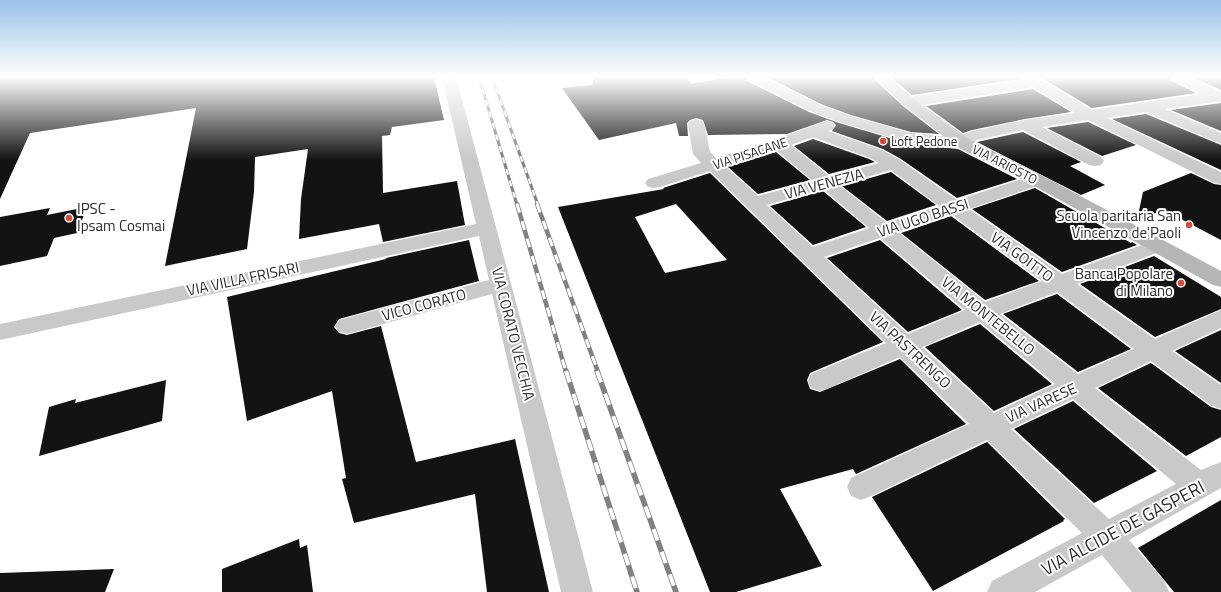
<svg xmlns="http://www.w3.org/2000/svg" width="1221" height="592" viewBox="0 0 1221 592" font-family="'Titillium Web',sans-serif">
  <rect width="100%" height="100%" fill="#fff"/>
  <!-- building -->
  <g fill="#131313" fill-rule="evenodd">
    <polygon points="0,77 434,77 444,120 392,127 390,135 382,136 383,193 457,181 465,225 383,242 379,224 299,239 301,199 308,149 255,157 254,192 247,249 165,266 196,108 30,133 0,199"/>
    <polygon points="594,77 687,77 691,84 729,77 745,77 747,81 809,112 839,123 910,144 958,149 1017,179 957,198 901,159 883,149 832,131 836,125 833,122 827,120 787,134 708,135 703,120 696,118 690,120 687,123 688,136 679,136 676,123 599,140 562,88 592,85"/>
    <polygon points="767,77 872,77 903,106 939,134 911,132 851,115 821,104"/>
    <polygon points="891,77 1019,77 1019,79 912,95"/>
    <polygon points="1040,77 1170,77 1172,81 1196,93 1092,108"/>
    <polygon points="1192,77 1221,77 1221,90"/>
    <polygon points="1033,89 1071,112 1025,119 972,130 963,133 926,106"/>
    <polygon points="1221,103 1221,131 1171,110"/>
    <polygon points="1146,114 1221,145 1221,170 1112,119"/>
    <polygon points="1088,122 1136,145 1102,156 1047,128"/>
    <polygon points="1023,132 1081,162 1070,166 1105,185 1081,195 977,142"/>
    <polygon points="813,139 869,159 875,162 829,174 794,146"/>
    <polygon points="776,152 810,180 758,194 728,167"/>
    <polygon points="891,172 936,205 887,221 842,186"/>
    <path d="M710,173L883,342L810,373L807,380L810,389L820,392L900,359L966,424L856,474L853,469L780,489L822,566L736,592H710L558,207L664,189L663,188ZM676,204L727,260L665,273L635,217Z"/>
    <polygon points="1191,173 1214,184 1221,185 1221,240 1164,210 1137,220 1143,192"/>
    <polygon points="1035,188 1131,243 1132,242 1137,245 1062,272 972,209"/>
    <polygon points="823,191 866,227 813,245 770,206"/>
    <polygon points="87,207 77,233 54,238 47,256 0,266 0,217 50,208 47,215"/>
    <polygon points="951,216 1039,281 985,300 901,233"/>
    <polygon points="469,240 479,281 339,319 334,327 339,333 347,335 381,326 416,462 515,439 549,592 487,592 475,494 354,523 342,479 346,478 332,391 247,421 227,297 386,259 386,258"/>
    <polygon points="880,240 962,310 908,332 827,258"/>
    <polygon points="1154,256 1221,297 1221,309 1155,337 1080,284"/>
    <polygon points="1057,294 1131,349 1078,372 1003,314"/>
    <polygon points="980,324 1052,384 994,411 925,347"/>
    <polygon points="1221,330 1221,383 1175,351"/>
    <polygon points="1151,363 1211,407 1221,410 1221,437 1186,456 1098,388"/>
    <polygon points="166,380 162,421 39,456 49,407 76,399 75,403"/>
    <polygon points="1073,401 1157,471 1094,503 1014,429"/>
    <polygon points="987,442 1065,519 1063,520 1064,521 933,591 872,497"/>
    <polygon points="1221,500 1221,592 1174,592 1138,548"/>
    <polygon points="299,539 300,548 307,545 313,592 222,592 222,569"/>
    <polygon points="114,569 105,592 0,592 0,573"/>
  </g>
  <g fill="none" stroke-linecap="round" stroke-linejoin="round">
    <!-- street -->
    <g fill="#c9c9c9" fill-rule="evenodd">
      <polygon points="442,77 456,77 593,592 561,592 492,294 347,334 339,332 335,326 339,320 489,280 479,236 0,340 0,324 476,224"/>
      <polygon points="746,77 764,77 820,105 851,116 911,133 959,138 966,133 972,131 1025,120 1075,113 1033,87 909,107 904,105 901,102 904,99 909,97 1022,80 1020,77 1037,77 1092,110 1201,94 1173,80 1171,77 1189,77 1221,92 1221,101 1165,109 1221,133 1221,144 1146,112 1107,118 1221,172 1221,184 1215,183 1088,120 1042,127 1101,157 1104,161 1101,165 1095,166 1089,165 1023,130 977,140 969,147 963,148 910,143 839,122 810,111 748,80"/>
      <path d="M696,119L702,121L704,124L710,152L716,158L773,140L821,123L827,121L833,123L835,126L833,129L828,131L882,150L900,160L957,200L1031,176L1037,175L1043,176L1046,180L1043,184L969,209L1062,274L1150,242L1157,240L1164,242L1167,246L1164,250L1077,284L1155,339L1221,310V328L1172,351L1221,385V409L1212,406L1151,361L1095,388L1201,470L1221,462V488L1129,540L1164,581L1169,592H1132L1102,555L1035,592H987L992,581L1082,533L987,440L871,496L861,500L851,496L847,487L851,478L969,424L900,357L829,388L820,391L811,388L808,381L811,374L886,343L710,171L660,187L654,188L648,187L645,183L648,179L701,163L693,154L688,124L690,121ZM813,137L870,158L879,163L829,176L791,145ZM776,150L813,181L758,196L725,166ZM891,170L939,206L887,223L839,185ZM823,189L869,228L813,247L767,205ZM951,214L1042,281L985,302L898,232ZM880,238L965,310L908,334L824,257ZM1057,292L1134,349L1078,374L1000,314ZM980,322L1055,384L994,413L922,347ZM1073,399L1176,484L1109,519L1011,429Z"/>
    </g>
    <!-- secondary -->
    <polygon fill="#b6b6b6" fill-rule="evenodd" points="873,77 889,77 914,99 969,139 1043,176 1221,271 1221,287 1213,285 1031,184 957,147 904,105"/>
    <defs>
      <g id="rail-far2">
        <polyline points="479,77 517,205"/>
        <polyline points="492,77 538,205"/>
      </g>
      <g id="rail-far1">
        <polyline points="517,204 566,372"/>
        <polyline points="537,204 598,372"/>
      </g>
      <g id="rail">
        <polyline points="566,371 637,592"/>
        <polyline points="597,371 676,592"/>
      </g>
    </defs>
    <!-- rail-far2 casing -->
    <use href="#rail-far2" stroke="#818181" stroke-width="3"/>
    <!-- rail-far1 casing -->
    <use href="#rail-far1" stroke="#818181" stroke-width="4.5"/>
    <!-- rail casing -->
    <use href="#rail" stroke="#818181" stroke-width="5.5"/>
    <!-- rail-far2 -->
    <use href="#rail-far2" stroke="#fff" stroke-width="2" stroke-dasharray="6" stroke-linecap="butt"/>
    <!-- rail-far1 -->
    <use href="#rail-far1" stroke="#fff" stroke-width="3" stroke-dasharray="9" stroke-linecap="butt"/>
    <!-- rail -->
    <use href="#rail" stroke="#fff" stroke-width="4" stroke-dasharray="12" stroke-linecap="butt"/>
  </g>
  <!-- sky -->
  <linearGradient id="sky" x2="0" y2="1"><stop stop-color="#9bc1e8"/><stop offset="0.48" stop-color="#fff"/><stop offset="1" stop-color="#fff" stop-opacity="0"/></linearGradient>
  <rect width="1221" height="160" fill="url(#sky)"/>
  <!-- markers -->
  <g fill="#d64d3a" stroke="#fff" stroke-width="1.5">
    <circle cx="883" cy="141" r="4"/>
    <circle cx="69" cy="218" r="4"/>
    <circle cx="1189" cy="225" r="4"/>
    <circle cx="1181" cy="283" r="4"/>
  </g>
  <g text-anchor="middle" stroke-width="4" stroke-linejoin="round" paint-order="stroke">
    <!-- far-poi labels -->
    <g font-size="13" fill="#2c2c2c" stroke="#fff" text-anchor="start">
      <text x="891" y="146">Loft Pedone</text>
    </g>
    <!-- far-street labels -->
    <g font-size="13" fill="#2c2c2c" stroke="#fff">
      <text transform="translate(750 153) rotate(-18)" y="5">VIA PISACANE</text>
      <text transform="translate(1005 164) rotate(27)" y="5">VIA ARIOSTO</text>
    </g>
    <!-- street labels -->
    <g font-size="15" fill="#2c2c2c" stroke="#fff">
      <text transform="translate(824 184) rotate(-15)" y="5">VIA VENEZIA</text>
      <text transform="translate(923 218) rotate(-18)" y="5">VIA UGO BASSI</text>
      <text transform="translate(1022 257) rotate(36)" y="5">VIA GOITTO</text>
      <text transform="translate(243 279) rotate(-12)" y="5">VIA VILLA FRISARI</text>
      <text transform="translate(424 305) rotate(-15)" y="5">VICO CORATO</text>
      <text transform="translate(988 316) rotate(39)" y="5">VIA MONTEBELLO</text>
      <text transform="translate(513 334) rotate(76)" y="5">VIA CORATO VECCHIA</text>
      <text transform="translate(910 350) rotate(43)" y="5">VIA PASTRENGO</text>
      <text transform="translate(1041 403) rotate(-24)" y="5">VIA VARESE</text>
    </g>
    <!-- poi labels -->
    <g font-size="15" fill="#2c2c2c" stroke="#fff" text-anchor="end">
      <text x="77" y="214" text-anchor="start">IPSC -<tspan x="77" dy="17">Ipsam Cosmai</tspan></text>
      <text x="1181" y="221">Scuola paritaria San<tspan x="1181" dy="17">Vincenzo de'Paoli</tspan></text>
      <text x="1173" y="279">Banca Popolare<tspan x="1173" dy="17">di Milano</tspan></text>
    </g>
    <!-- near-street labels -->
    <g font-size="18" fill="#2c2c2c" stroke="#fff">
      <text transform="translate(1123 528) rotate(-28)" y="6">VIA ALCIDE DE GASPERI</text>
    </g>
  </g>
</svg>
